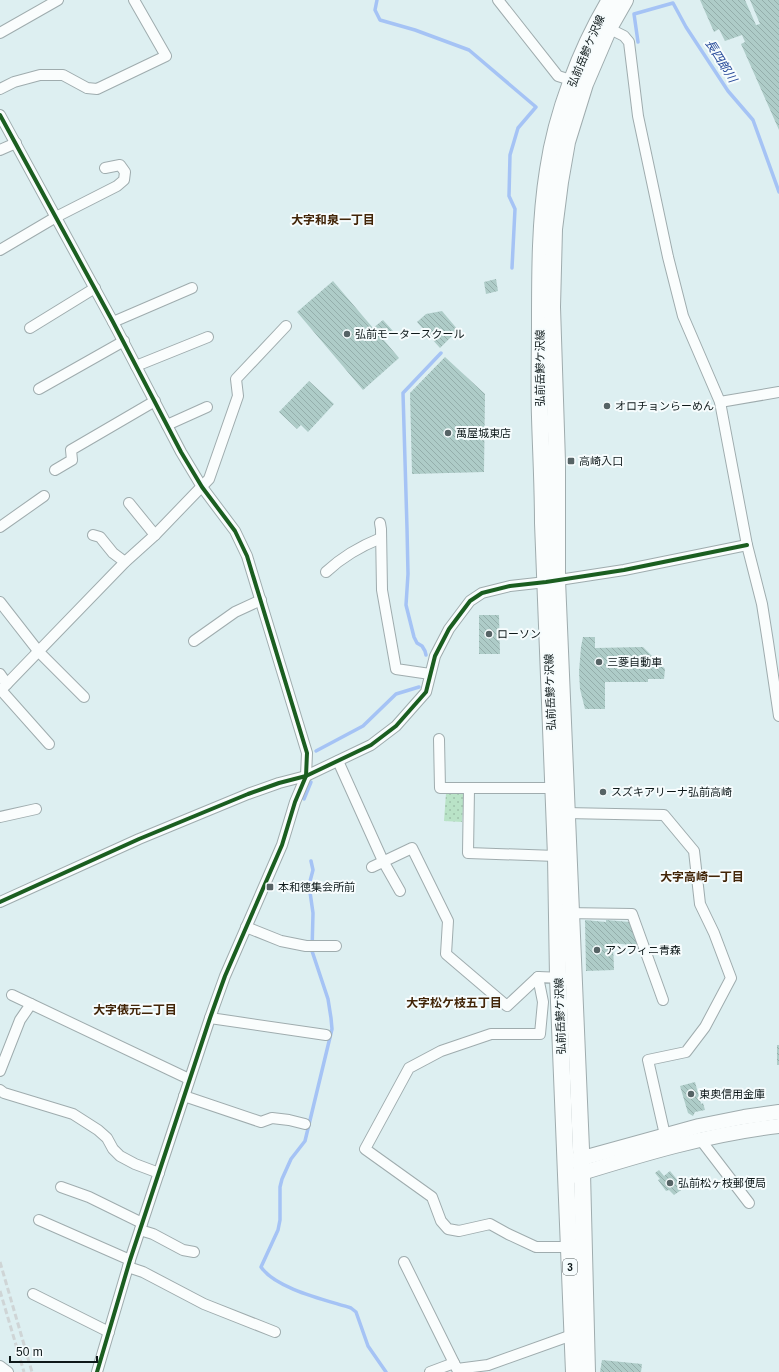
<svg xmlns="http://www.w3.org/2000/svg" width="779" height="1372" viewBox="0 0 779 1372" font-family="Arial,'Noto Sans JP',sans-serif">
  <defs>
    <pattern id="park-dots" width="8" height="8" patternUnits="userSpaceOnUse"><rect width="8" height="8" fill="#b9e3c7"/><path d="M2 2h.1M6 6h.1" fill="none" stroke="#9ec2aa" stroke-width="1.8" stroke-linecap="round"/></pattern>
    <pattern id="building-back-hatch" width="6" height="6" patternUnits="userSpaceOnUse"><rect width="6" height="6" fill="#aeccc8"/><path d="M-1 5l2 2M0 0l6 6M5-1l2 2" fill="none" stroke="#94aeab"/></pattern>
  </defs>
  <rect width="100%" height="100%" fill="#ddeff1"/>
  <!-- park -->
  <polygon fill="url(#park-dots)" points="446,793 464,793 462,822 444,821"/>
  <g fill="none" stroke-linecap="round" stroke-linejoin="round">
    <!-- stream -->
    <g stroke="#a5c3f5" stroke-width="3.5">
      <polyline points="377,0 375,10 380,20 415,30 469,50 536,107 518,128 510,155 509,196 515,209 512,268"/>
      <polyline points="638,42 634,14 673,3 686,27 728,91 753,120 779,192"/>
      <polyline points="426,655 425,651 422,646 417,643 414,637 406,605 408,574 407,528 403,393 441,353"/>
      <polyline points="316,751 363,726 396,694 419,687"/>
      <polyline points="304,799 311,782"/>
      <path d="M311,861L313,870L309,885L313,913L312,951L328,999L331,1018L332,1029L305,1141L291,1159L282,1179L280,1187V1220L278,1230L261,1267C276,1289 326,1300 351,1308L356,1312L368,1346L386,1372"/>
    </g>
  </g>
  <!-- building -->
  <g fill="url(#building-back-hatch)">
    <polygon points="700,0 745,0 756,25 760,24 750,0 779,0 779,130 741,44 745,42 742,35 725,41 719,29 714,32"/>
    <polygon points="496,279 498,291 486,294 484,282"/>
    <polygon points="333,281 373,328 383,320 393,331 383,339 399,358 363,390 297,312"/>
    <polygon points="442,311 458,330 440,348 417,322 426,314"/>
    <polygon points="445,357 485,394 484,472 412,474 410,393"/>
    <polygon points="309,381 334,404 308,432 301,425 297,429 279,412"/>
    <polygon points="479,615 499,615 500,654 479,654"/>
    <polygon points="583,637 595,637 595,648 643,647 665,669 664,679 648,679 648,682 605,682 605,709 585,709 580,689 579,672 581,647"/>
    <polygon points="585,920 606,922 606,920 630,922 639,946 613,943 614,970 586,971"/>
    <rect x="777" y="1045" width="2" height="20"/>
    <polygon points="695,1082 701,1104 703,1103 705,1110 695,1112 693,1116 688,1113 680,1086"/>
    <polygon points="659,1170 664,1176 670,1171 684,1188 674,1195 669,1190 666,1191 658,1180 660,1179 655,1173"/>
    <polygon points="602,1360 642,1364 641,1372 600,1372"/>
  </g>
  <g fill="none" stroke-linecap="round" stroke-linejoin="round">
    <defs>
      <g id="street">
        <polyline points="498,0 558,76 577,82"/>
        <polyline points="604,26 624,36 629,42 638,116 668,257 683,316 720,402 747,545 762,604 768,642 779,716"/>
        <polyline points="0,33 58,0"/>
        <polyline points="0,89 14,82 40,75 63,75 87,88 97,89 166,56 134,0"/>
        <polyline points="0,115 113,322 181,452 202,487 235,531 247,556 307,753 306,776 295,802 282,845 225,976 210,1018 130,1260 97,1372"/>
        <polyline points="0,150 16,143"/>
        <polyline points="0,250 56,217 117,186 124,180 125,172 120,165 105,168"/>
        <polyline points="113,322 192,288"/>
        <polyline points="30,328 95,288"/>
        <polyline points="136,366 208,337"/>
        <polyline points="39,389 124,341"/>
        <polyline points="720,402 779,392"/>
        <polyline points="167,425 207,407"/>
        <polyline points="55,470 72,460 71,450 155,401"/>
        <polyline points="129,503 155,535"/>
        <polyline points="380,523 381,529 382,590 396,669 430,674"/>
        <polyline points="0,527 44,496"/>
        <polyline points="93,535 100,537 113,553 125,562"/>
        <path d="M326,572C342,557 361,546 381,538"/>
        <polyline points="0,602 39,652 84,697"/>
        <polyline points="194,641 235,612 261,600"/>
        <polyline points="0,674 7,684"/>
        <polyline points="1,690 49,744"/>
        <polyline points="0,691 125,562 155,535 209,479 238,396 236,379 286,326"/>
        <polyline points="439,739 440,788 554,788"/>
        <polyline points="338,761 383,861 400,891"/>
        <polyline points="469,789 468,853 556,856"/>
        <polyline points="566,813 664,815 694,851 700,904 714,933 731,978 705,1027 686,1052 648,1060 665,1135"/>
        <polyline points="0,817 36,809"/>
        <polyline points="372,867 412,848 448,921 446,954 507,1006 538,977"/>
        <polyline points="0,902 139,839 248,794 279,783 306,776 371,745 396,726 426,692 435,656 449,629 470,601 482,593 510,586 546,582 624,570 747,545"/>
        <polyline points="565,913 632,914 663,1000"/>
        <polyline points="246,927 281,941 306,946 336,946"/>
        <polyline points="564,978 538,977 543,1002 540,1034 491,1034 441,1051 409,1068 365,1149 432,1197 441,1221 448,1229 459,1231 490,1224 508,1234 536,1247 574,1247"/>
        <polyline points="12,995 189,1079"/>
        <polyline points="210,1018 326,1035"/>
        <polyline points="0,1071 20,1020 31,1004"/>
        <polyline points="0,1090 4,1093 73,1114 98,1130 107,1138 113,1149 120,1156 135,1164 159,1173"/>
        <polyline points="184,1096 261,1122 272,1118 289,1120 305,1124"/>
        <polyline points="700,1139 749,1203"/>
        <polyline points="61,1187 89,1197 142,1223"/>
        <polyline points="39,1220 130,1260"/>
        <polyline points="140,1230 153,1234 183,1250 194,1252"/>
        <polyline points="404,1262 457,1369 488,1365 572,1335"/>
        <polyline points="128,1267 143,1272 204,1304 275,1332"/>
        <polyline points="33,1294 109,1332"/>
        <polyline points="0,1366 8,1372"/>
        <polyline points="430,1372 454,1363"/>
      </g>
      <g id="secondary">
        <polyline points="572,1161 699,1126 744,1117 779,1112"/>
        <path d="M572,1176C640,1155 708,1134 779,1126"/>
      </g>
      <g id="primary">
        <path d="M574,1372L558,977L556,856L543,523C543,487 541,452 540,417C539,386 540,355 540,323C540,272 540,220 548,170C556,114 581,48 610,0"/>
        <polyline points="587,1372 582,1173 557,580 557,462 552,307 554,229 560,182 567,142 585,84 609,28 625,0"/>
      </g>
    </defs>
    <!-- street casing -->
    <use href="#street" stroke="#9facae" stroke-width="12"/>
    <!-- secondary casing -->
    <use href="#secondary" stroke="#9facae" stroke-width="16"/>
    <!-- primary casing -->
    <use href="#primary" stroke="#9facae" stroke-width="18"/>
    <!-- street -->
    <use href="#street" stroke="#fafdfd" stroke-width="10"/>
    <!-- secondary -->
    <use href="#secondary" stroke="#fafdfd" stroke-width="14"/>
    <!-- primary -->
    <use href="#primary" stroke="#fafdfd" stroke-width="16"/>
    <!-- rail -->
    <g stroke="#cfd5d6" stroke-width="3" stroke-dasharray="6 3" stroke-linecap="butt">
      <polyline points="0,1262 32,1372"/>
      <polyline points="0,1291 24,1372"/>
    </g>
    <defs>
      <g id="cycleway">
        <polyline points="0,115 113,322 181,452 202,487 235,531 247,556 307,753 306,776 295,802 282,845 225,976 210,1018 130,1260 97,1372"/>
        <polyline points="0,902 139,839 248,794 279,783 306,776 371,745 396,726 426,692 435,656 449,629 470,601 482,593 510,586 546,582 624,570 747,545"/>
      </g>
    </defs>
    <!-- cycleway casing -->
    <use href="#cycleway" stroke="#f6fcfd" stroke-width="6"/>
    <!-- cycleway -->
    <use href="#cycleway" stroke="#1b5e20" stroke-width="4"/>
  </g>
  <!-- markers -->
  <g fill="#566365" stroke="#f6fcfd" stroke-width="1.5">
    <circle cx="347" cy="334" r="4"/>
    <circle cx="607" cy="406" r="4"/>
    <circle cx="448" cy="433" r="4"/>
    <rect x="567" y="457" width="8" height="8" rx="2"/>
    <circle cx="489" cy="634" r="4"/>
    <circle cx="599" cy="662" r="4"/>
    <circle cx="603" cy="792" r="4"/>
    <rect x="266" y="883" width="8" height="8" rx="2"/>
    <circle cx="597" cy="950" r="4"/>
    <circle cx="691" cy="1094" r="4"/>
    <circle cx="670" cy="1183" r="4"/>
  </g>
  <g text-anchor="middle" stroke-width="4" stroke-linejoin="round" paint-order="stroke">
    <!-- shield labels -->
    <rect fill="#f6fcfd" stroke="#535c5d" stroke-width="1" x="563" y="1259" width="14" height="16" rx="3"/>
    <g font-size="10" font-weight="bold" fill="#0d1819">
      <text x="570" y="1271">3</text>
    </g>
    <!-- street labels -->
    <g font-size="11" fill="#0d1819" stroke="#f6fcfd">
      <text transform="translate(586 51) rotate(-67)" y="4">弘前岳鰺ケ沢線</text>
      <text transform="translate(540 368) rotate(-90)" y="4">弘前岳鰺ケ沢線</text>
      <text transform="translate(550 692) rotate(-92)" y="4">弘前岳鰺ケ沢線</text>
      <text transform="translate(560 1016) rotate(-92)" y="4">弘前岳鰺ケ沢線</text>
    </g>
    <!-- poi labels -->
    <g font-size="11" fill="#0d1819" stroke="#f6fcfd" text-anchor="start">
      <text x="355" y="338">弘前モータースクール</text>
      <text x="615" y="410">オロチョンらーめん</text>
      <text x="456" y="437">萬屋城東店</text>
      <text x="579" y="465">高崎入口</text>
      <text x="497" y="638">ローソン</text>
      <text x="607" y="666">三菱自動車</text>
      <text x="611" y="796">スズキアリーナ弘前高崎</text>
      <text x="278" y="891">本和徳集会所前</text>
      <text x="605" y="954">アンフィニ青森</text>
      <text x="699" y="1098">東奥信用金庫</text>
      <text x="678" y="1187">弘前松ヶ枝郵便局</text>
    </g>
    <!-- water labels -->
    <g font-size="12" font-style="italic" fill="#244798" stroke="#f6fcfd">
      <text transform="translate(721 61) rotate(58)" y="4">長四郎川</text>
    </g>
    <!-- neighbourhood labels -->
    <g font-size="12" font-weight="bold" fill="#422508" stroke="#f6fcfd">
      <text x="333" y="224">大字和泉一丁目</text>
      <text x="702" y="881">大字高崎一丁目</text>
      <text x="454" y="1007">大字松ケ枝五丁目</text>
      <text x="135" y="1014">大字俵元二丁目</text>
    </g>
  </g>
  <!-- scale -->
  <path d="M10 1356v6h87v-6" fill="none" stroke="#0d1819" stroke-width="2"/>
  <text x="16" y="1356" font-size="12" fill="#0d1819" stroke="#f6fcfd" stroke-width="3" paint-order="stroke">50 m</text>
</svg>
